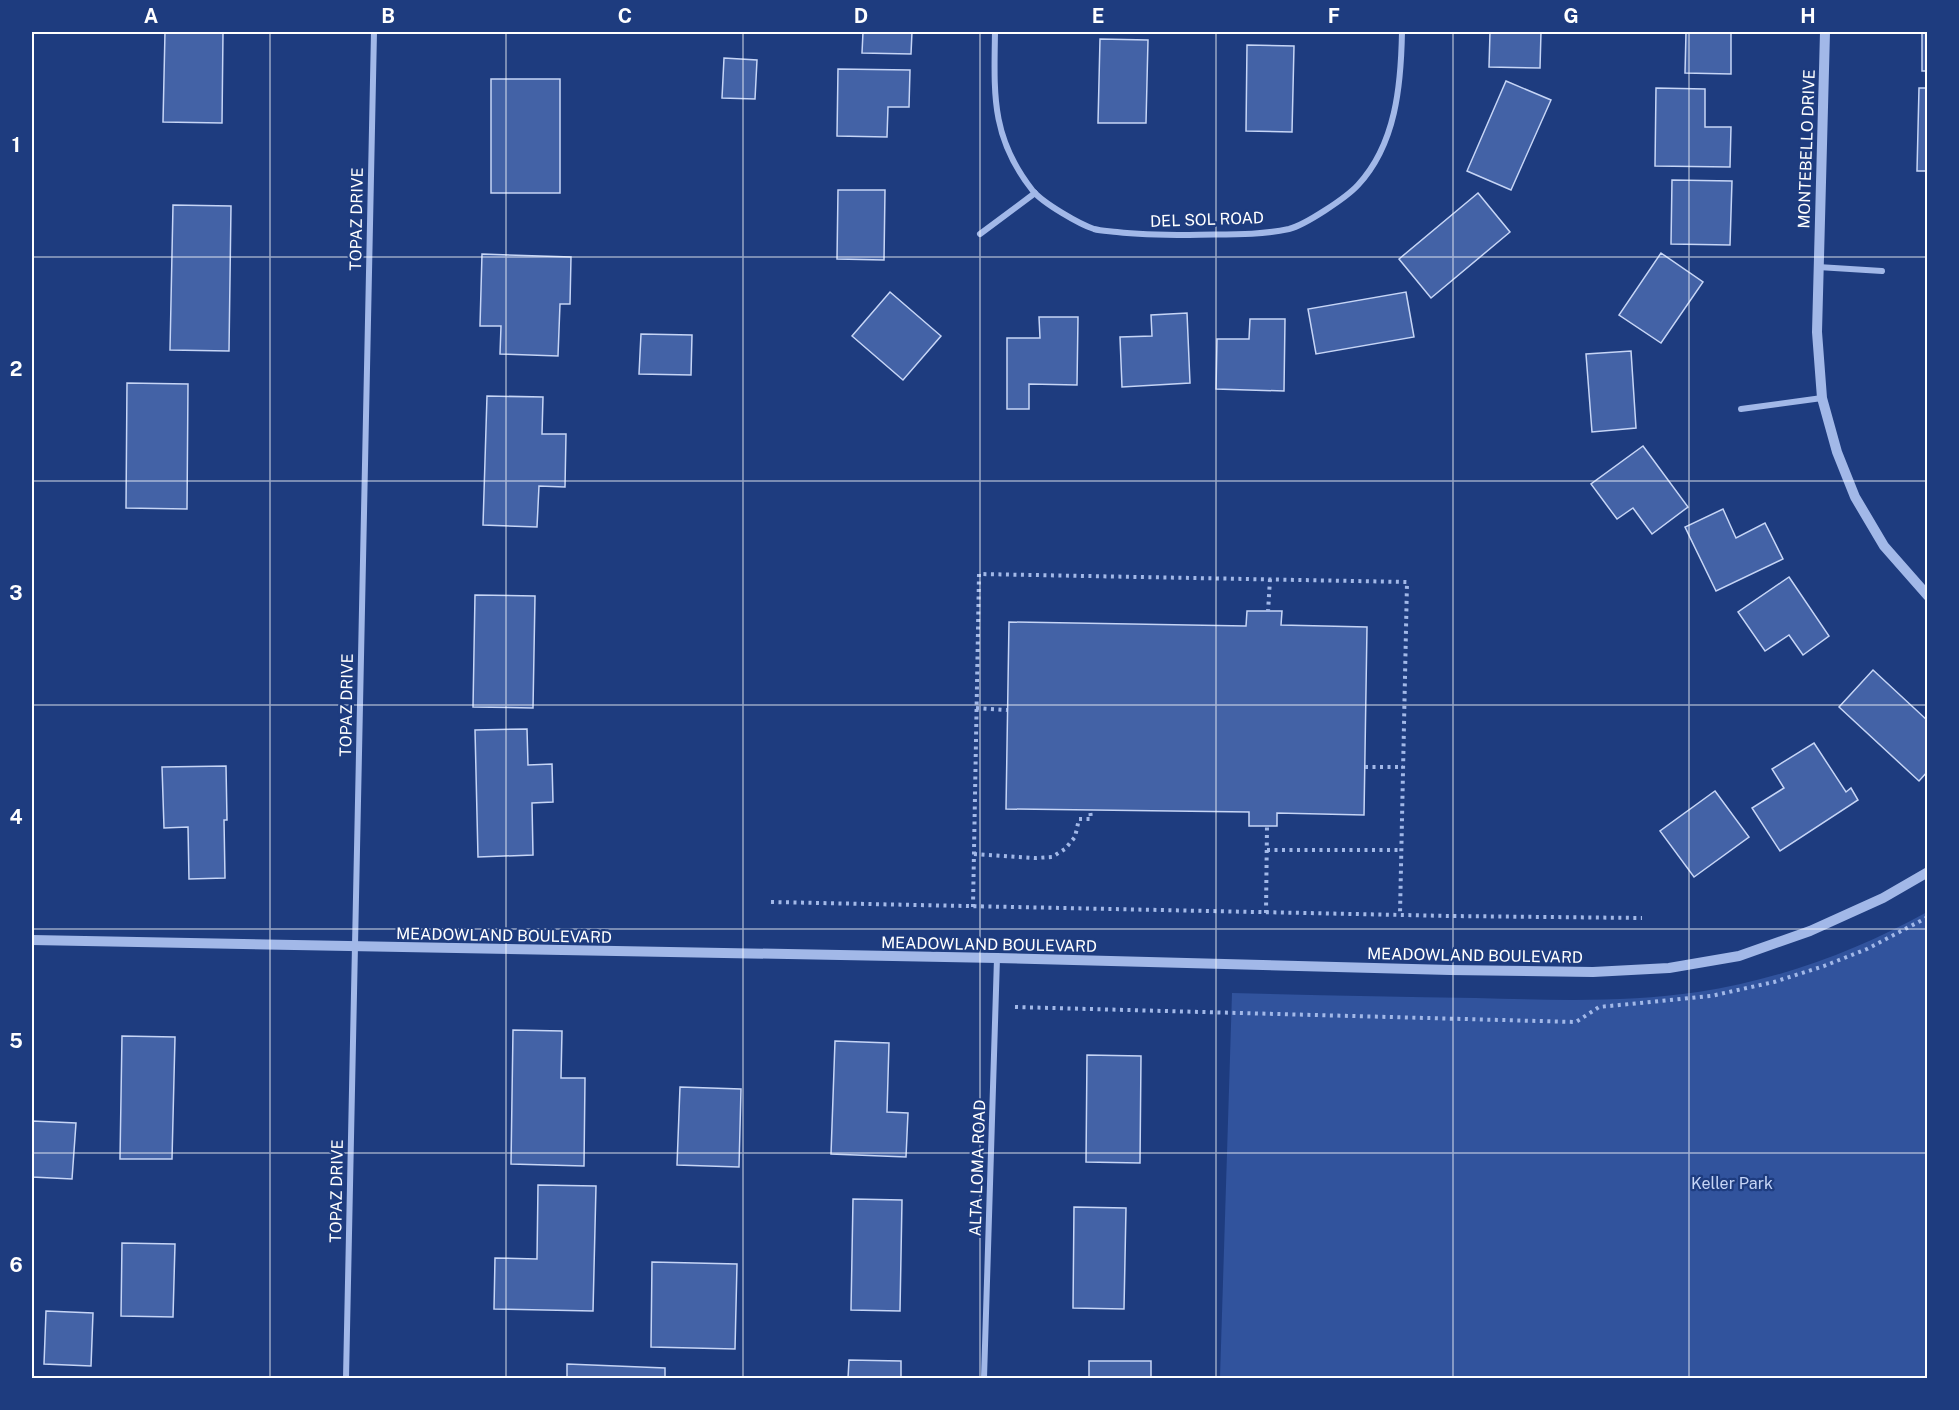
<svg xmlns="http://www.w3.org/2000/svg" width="1959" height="1410" viewBox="0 0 1959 1410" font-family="'Public Sans',sans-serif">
  <rect width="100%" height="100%" fill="#1e3c7f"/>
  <!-- green -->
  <path fill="#31539d" d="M1927,912V1378H1220L1232,993C1313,995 1395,997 1476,998C1550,1000 1624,1003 1698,992C1778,980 1857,951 1927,912Z"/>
  <!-- building -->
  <g fill="#4362a6" stroke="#c6d5f6" stroke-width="1.5">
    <polygon points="165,32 223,32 222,123 163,122"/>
    <polygon points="863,32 912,32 911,54 862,53"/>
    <polygon points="1490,32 1541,32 1540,68 1489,67"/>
    <polygon points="1686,32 1731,32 1731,74 1685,73"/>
    <rect x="1922" y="32" width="6" height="39"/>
    <polygon points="1100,39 1148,40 1146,123 1098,123"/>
    <polygon points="1247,45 1294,46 1292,132 1246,131"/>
    <polygon points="724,58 757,60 755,99 722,98"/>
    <polygon points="838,69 910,70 909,107 888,107 887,137 837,136"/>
    <rect x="491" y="79" width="69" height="114"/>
    <polygon points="1506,81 1551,100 1511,190 1467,171"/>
    <polygon points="1656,88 1705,89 1705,127 1731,127 1730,167 1655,166"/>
    <polygon points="1919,88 1928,88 1928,171 1917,171"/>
    <polygon points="1672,180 1732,181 1730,245 1671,244"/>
    <polygon points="838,190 885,190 884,260 837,259"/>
    <polygon points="1478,193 1510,232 1431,298 1399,259"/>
    <polygon points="173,205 231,206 229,351 170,350"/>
    <polygon points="1661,253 1703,282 1661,343 1619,315"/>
    <polygon points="482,254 571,257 570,304 560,304 558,356 500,354 501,326 480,326"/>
    <polygon points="890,292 941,336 903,380 852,336"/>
    <polygon points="1406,292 1414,337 1316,354 1308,309"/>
    <polygon points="1187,313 1190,383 1122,387 1120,337 1152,336 1151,315"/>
    <polygon points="1039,317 1078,317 1077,385 1029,384 1029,409 1007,409 1007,338 1040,338"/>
    <polygon points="1250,319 1285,319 1284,391 1216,389 1217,339 1249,339"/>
    <polygon points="641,334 692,335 691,375 639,374"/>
    <polygon points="1631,351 1636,428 1592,432 1586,354"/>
    <polygon points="127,383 188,384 187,509 126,508"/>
    <polygon points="487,396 543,397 542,434 566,434 565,487 539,486 537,527 483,525"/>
    <polygon points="1643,446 1688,507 1652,534 1633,508 1617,519 1591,484"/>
    <polygon points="1723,509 1736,538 1765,523 1783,559 1716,591 1685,527"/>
    <polygon points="1789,577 1829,636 1803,655 1789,635 1765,651 1738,612"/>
    <polygon points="475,595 535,596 533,708 473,707"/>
    <polygon points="1247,611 1282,611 1281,625 1367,627 1364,815 1277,813 1277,826 1249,826 1249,812 1006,809 1009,622 1246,626"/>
    <polygon points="1873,670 1928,721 1928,771 1919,781 1839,707"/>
    <polygon points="527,729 528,765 552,764 553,802 532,803 533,855 478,857 475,730"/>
    <polygon points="1814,743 1846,792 1851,788 1858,800 1780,851 1752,808 1784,788 1772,769"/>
    <polygon points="226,766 227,820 224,820 225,878 189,879 188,827 164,828 162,767"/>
    <polygon points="1715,791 1749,837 1694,877 1660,831"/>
    <polygon points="513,1030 562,1031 561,1078 585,1078 584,1166 511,1164"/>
    <polygon points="122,1036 175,1037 172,1159 120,1159"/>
    <polygon points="835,1041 889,1043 887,1112 908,1113 906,1157 831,1154"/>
    <polygon points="1087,1055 1141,1056 1140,1163 1086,1162"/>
    <polygon points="680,1087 741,1089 739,1167 677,1165"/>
    <polygon points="32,1121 76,1123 72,1179 32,1177"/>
    <polygon points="538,1185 596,1186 593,1311 494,1309 495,1258 537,1259"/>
    <polygon points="853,1199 902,1200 900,1311 851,1310"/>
    <polygon points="1074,1207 1126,1208 1124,1309 1073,1308"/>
    <polygon points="122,1243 175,1244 173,1317 121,1316"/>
    <polygon points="652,1262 737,1264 735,1349 651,1347"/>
    <polygon points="46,1311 93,1313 91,1366 44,1364"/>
    <polygon points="849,1360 901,1361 901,1378 848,1378"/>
    <rect x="1089" y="1361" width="62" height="17"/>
    <polygon points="567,1364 665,1368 665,1378 567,1378"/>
  </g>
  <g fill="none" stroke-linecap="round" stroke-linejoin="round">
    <!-- path -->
    <g stroke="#a2b8e8" stroke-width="4" stroke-dasharray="3 4.5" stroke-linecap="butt">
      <polyline points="1268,612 1270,579"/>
      <polyline points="976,708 1007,710"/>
      <polyline points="1365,767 1403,767"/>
      <polyline points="1267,850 1400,850"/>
      <polyline points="974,854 1035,858 1052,857 1065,849 1075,837 1079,819 1091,819 1090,809"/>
      <polyline points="771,902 1451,916 1642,918"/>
      <polyline points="973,907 979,574 1407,582 1400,914"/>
      <polyline points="1266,913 1267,826"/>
      <polyline points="1015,1007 1576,1022 1599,1007 1711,996 1774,982 1824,966 1867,949 1928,917"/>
    </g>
    <!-- minor -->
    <g stroke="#a2b8e8" stroke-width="6">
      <path d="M995,32C994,95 991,138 1033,191C1043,203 1079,224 1094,229C1101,231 1110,231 1117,232C1141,235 1165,235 1189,235C1222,234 1257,236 1289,229C1305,225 1346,198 1358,185C1396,144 1401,85 1402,32"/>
      <polyline points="980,234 1035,193"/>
      <polyline points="1818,267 1882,271"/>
      <polyline points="1741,409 1822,398"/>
      <polyline points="346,1378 374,32"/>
      <polyline points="984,1378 997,958"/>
    </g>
    <!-- tertiary -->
    <g stroke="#a2b8e8" stroke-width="10">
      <polyline points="1825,32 1817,332 1822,398 1837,452 1855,497 1884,546 1928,596"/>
      <polyline points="32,940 997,958 1450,970 1593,972 1669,968 1739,956 1810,931 1883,898 1928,872"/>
    </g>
  </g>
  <!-- grid -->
  <path fill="none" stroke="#fff" stroke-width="1.5" stroke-opacity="0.55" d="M270,32V1378M506,32V1378M743,32V1378M980,32V1378M1216,32V1378M1453,32V1378M1689,32V1378M32,257H1928M32,481H1928M32,705H1928M32,929H1928M32,1153H1928"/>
  <g text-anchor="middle" stroke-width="4.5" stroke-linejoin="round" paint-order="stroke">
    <!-- street labels -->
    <g font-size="16" fill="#fff" stroke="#1e3c7f">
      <text transform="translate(1806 149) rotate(-88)" y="6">MONTEBELLO DRIVE</text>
      <text transform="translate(356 219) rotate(-89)" y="6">TOPAZ DRIVE</text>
      <text transform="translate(1207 219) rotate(-2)" y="6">DEL SOL ROAD</text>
      <text transform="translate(346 705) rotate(-89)" y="6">TOPAZ DRIVE</text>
      <text transform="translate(504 935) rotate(1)" y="6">MEADOWLAND BOULEVARD</text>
      <text transform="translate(989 944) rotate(1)" y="6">MEADOWLAND BOULEVARD</text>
      <text transform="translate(1475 955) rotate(1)" y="6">MEADOWLAND BOULEVARD</text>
      <text transform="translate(977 1168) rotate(-88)" y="6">ALTA LOMA ROAD</text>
      <text transform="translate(336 1191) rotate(-89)" y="6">TOPAZ DRIVE</text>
    </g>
    <!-- park labels -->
    <g font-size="16" fill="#c6d5f6" stroke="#1e3c7f">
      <text x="1732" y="1189">Keller Park</text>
    </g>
  </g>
  <!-- border -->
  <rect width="1959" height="1410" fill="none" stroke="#1e3c7f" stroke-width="66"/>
  <rect x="33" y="33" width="1893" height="1344" fill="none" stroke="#fff" stroke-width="2"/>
  <g font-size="20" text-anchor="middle" font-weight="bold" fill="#fff">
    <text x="151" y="23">A</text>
    <text x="388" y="23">B</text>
    <text x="625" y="23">C</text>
    <text x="861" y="23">D</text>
    <text x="1098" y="23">E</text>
    <text x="1334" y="23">F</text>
    <text x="1571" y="23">G</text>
    <text x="1808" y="23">H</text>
    <text x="16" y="152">1</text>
    <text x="16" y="376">2</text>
    <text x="16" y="600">3</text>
    <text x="16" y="824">4</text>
    <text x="16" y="1048">5</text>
    <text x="16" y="1272">6</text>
  </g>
</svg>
